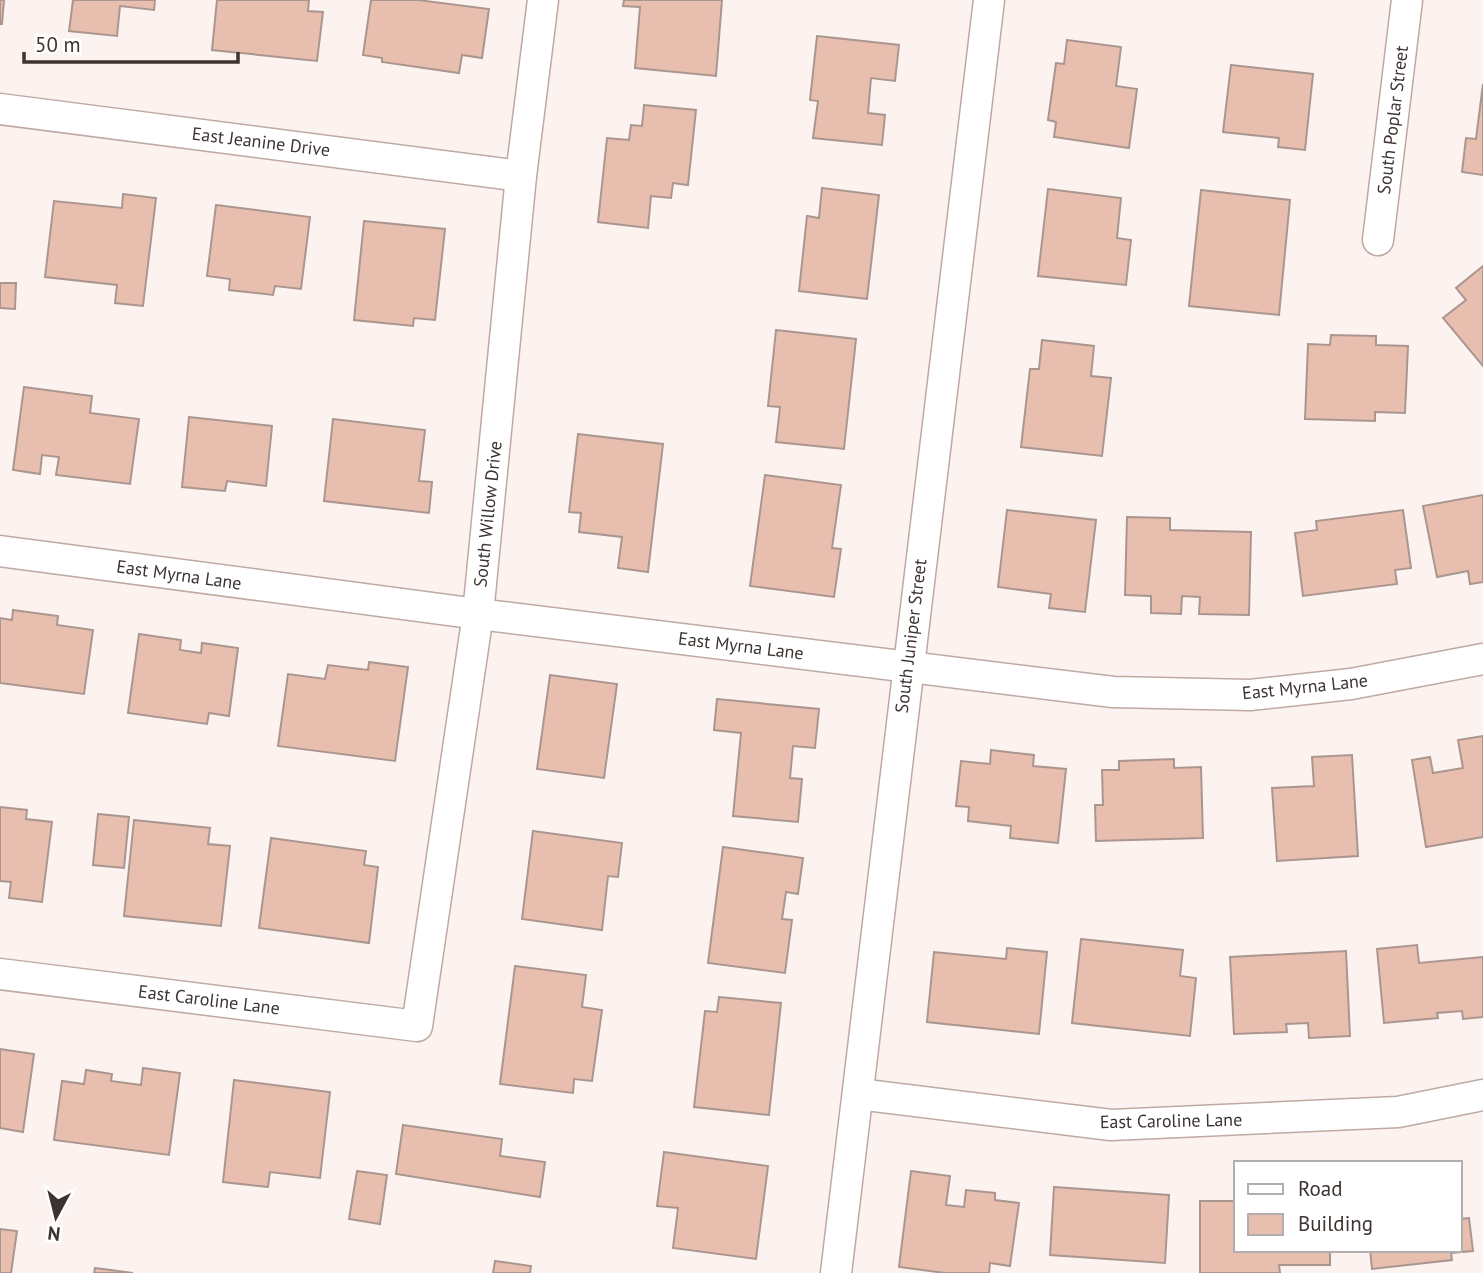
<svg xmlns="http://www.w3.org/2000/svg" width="1483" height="1273" viewBox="0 0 1483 1273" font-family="'PT Sans',sans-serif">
  <rect width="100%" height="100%" fill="#fcf3f0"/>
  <!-- building -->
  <g fill="#e8beaf" stroke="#ab968f" stroke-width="2">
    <polygon points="0,0 4,0 2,24 0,24"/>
    <polygon points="73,0 155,0 154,10 120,6 117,36 69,31"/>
    <polygon points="217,0 309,0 308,11 323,12 317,61 212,50"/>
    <polygon points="371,0 418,0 489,9 482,58 462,55 459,73 382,62 382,58 363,55"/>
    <polygon points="624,0 722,0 716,76 635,68 640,7 623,6"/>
    <polygon points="817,36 899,45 895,81 871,78 868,113 885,115 882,145 813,138 818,101 810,100"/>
    <polygon points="1067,40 1121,47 1116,86 1137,89 1129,148 1054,137 1056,122 1048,120 1056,63 1064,64"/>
    <polygon points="1231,65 1313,74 1305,150 1278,147 1279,138 1223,132"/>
    <polygon points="1483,84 1483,175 1462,172 1466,138 1476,139"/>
    <polygon points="644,105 696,110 688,185 673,183 671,198 651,196 648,228 598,222 607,138 629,140 631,125 642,126"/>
    <polygon points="822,188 879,195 867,299 799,291 807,216 819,218"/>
    <polygon points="1048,189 1121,198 1117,238 1131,240 1126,285 1038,276"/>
    <polygon points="1201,190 1290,200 1279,315 1189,306"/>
    <polygon points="123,194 156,198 143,306 115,303 117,285 45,277 54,201 122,208"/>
    <polygon points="216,205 310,217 301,289 275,286 273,295 229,290 230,279 207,276"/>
    <polygon points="364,221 445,229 435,320 414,318 413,326 354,320"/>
    <polygon points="1483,266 1483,366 1443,318 1466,300 1456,288"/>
    <polygon points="0,283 16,283 15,309 0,308"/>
    <polygon points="776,330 856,339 844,449 776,442 780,407 768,406"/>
    <polygon points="1331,335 1376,336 1376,345 1408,346 1405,413 1375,412 1375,421 1305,419 1308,344 1330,345"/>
    <polygon points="1042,340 1094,346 1091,376 1111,378 1102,456 1021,447 1030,369 1039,369"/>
    <polygon points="24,387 92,396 90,413 139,419 130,484 56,475 59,457 42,455 40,474 13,470"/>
    <polygon points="189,417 272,426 266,486 227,481 225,491 182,487"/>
    <polygon points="333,419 425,430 419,481 432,482 429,513 324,501"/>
    <polygon points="578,434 663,444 648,572 618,568 622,537 579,532 581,513 569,512"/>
    <polygon points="765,475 841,485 832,548 841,549 834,597 750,586"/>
    <polygon points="1483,495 1483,582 1470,584 1468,571 1437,577 1423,506"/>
    <polygon points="1007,510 1096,520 1085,612 1049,608 1051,594 998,587"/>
    <polygon points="1403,510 1411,568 1395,570 1397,584 1303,596 1295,533 1317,530 1316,521"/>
    <polygon points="1127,517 1170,518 1170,530 1251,532 1249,615 1199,614 1200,597 1182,596 1181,614 1151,613 1151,596 1125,595"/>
    <polygon points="13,610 58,616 57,625 93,630 84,694 0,683 0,618 12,620"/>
    <polygon points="139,634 181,640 180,650 201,653 202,643 238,648 229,716 209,713 207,724 128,713"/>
    <polygon points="369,662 408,667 395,761 278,746 288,674 325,679 328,665 368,670"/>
    <polygon points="550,675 617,684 604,778 537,769"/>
    <polygon points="717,699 819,709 815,748 793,746 790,778 802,779 798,822 733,816 741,733 714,730"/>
    <polygon points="1483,736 1483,837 1426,847 1412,760 1430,757 1433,773 1463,768 1458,740"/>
    <polygon points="991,750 1034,755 1033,766 1066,769 1058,843 1010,838 1011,826 968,821 969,807 956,806 961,761 990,764"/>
    <polygon points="1352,755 1358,856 1277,861 1272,788 1314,786 1312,757"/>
    <polygon points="1174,759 1174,768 1201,767 1203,838 1096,841 1095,805 1103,805 1102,770 1119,770 1119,761"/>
    <polygon points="0,807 27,810 26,819 52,822 42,902 9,898 11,882 0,881"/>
    <polygon points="98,814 129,817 124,868 93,865"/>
    <polygon points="134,820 210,828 208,844 230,846 221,926 124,916"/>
    <polygon points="533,831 622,843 618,877 608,876 602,930 522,919"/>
    <polygon points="271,838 366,851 364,865 378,867 369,943 259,928"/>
    <polygon points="723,847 803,858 798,894 786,892 782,919 792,920 785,973 708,963"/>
    <polygon points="1081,939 1183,950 1180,976 1196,978 1190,1036 1072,1023"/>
    <polygon points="1417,945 1419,963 1483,957 1483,1017 1463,1019 1462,1011 1437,1013 1438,1018 1384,1023 1377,949"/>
    <polygon points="1007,948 1047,952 1039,1034 927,1022 934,952 1006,959"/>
    <polygon points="1346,951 1350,1036 1309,1038 1308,1023 1286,1024 1287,1032 1234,1034 1230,957"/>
    <polygon points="515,966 586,975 582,1007 602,1010 592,1081 574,1079 573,1093 500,1084"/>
    <polygon points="719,997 781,1003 769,1115 694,1107 705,1011 717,1012"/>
    <polygon points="0,1049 34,1054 23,1132 0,1128"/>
    <polygon points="143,1068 180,1073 169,1155 54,1140 62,1081 84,1084 86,1070 112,1074 111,1081 141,1085"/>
    <polygon points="234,1080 330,1092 320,1178 270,1172 268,1187 223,1182"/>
    <polygon points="403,1125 502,1139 500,1156 545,1162 540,1197 396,1174"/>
    <polygon points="664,1152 768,1166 756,1259 673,1248 678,1208 657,1206"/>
    <polygon points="357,1171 387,1175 380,1224 349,1219"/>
    <polygon points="911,1171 950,1176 946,1205 964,1207 966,1190 995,1193 995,1200 1019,1203 1010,1266 990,1263 989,1273 945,1273 899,1267"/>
    <polygon points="1054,1187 1169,1195 1165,1263 1050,1255"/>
    <polygon points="1200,1201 1236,1201 1236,1250 1330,1250 1330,1265 1279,1265 1280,1273 1200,1273"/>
    <polygon points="1469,1218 1473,1251 1451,1253 1452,1260 1372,1269 1370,1250 1460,1250 1460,1219"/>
    <polygon points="0,1229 17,1231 11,1273 0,1273"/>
    <polygon points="495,1261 531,1266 530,1273 493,1273"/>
    <polygon points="95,1268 133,1273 94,1273"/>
  </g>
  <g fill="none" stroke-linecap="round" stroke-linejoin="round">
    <defs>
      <g id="minor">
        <polyline points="0,109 521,176"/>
        <polyline points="1378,240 1407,0"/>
        <polyline points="0,551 478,614 1113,692 1250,695 1351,684 1483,659"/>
        <polyline points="0,974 417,1026 478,614 521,176 543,0"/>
        <polyline points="858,1094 1111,1125 1398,1112 1483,1095"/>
        <polyline points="836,1273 989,0"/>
      </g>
    </defs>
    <!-- minor casing -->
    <use href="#minor" stroke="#bfa9a2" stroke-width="33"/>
    <!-- minor -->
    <use href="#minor" stroke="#fff" stroke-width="30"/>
  </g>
  <g text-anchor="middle" stroke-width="7" stroke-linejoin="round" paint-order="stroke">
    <!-- street labels -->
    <g font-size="18" fill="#3d3431" stroke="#fff">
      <text transform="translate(1393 120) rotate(-83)" y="6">South Poplar Street</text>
      <text transform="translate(261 142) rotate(7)" y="6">East Jeanine Drive</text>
      <text transform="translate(488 514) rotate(-84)" y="6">South Willow Drive</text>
      <text transform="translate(179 575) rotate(8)" y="6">East Myrna Lane</text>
      <text transform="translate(911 636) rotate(-83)" y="6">South Juniper Street</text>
      <text transform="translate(741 646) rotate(7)" y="6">East Myrna Lane</text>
      <text transform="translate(1305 687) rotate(-6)" y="6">East Myrna Lane</text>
      <text transform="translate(209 1000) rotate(7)" y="6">East Caroline Lane</text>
      <text transform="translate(1171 1121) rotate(-1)" y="6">East Caroline Lane</text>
    </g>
  </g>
  <!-- legend -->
  <rect x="1234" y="1161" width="228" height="91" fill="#ffffff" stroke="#b1aead" stroke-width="2"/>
  <rect x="1248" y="1184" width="35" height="10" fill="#ffffff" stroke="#b1aead" stroke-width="2"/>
  <text x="1298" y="1196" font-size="21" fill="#3d3431">Road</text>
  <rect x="1248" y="1214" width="35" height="21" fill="#e8beaf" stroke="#b1aead" stroke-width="2"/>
  <text x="1298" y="1231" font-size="21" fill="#3d3431">Building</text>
  <!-- north arrow -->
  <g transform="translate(56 1217) rotate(187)" stroke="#ffffff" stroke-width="5" paint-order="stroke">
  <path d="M0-5L12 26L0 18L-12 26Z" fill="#3d3431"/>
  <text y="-10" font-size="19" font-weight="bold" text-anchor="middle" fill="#3d3431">N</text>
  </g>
  <!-- scale -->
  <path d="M24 52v10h214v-10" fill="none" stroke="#3d3431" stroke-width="3.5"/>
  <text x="35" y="52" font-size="21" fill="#3d3431" stroke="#ffffff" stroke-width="5" paint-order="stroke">50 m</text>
</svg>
